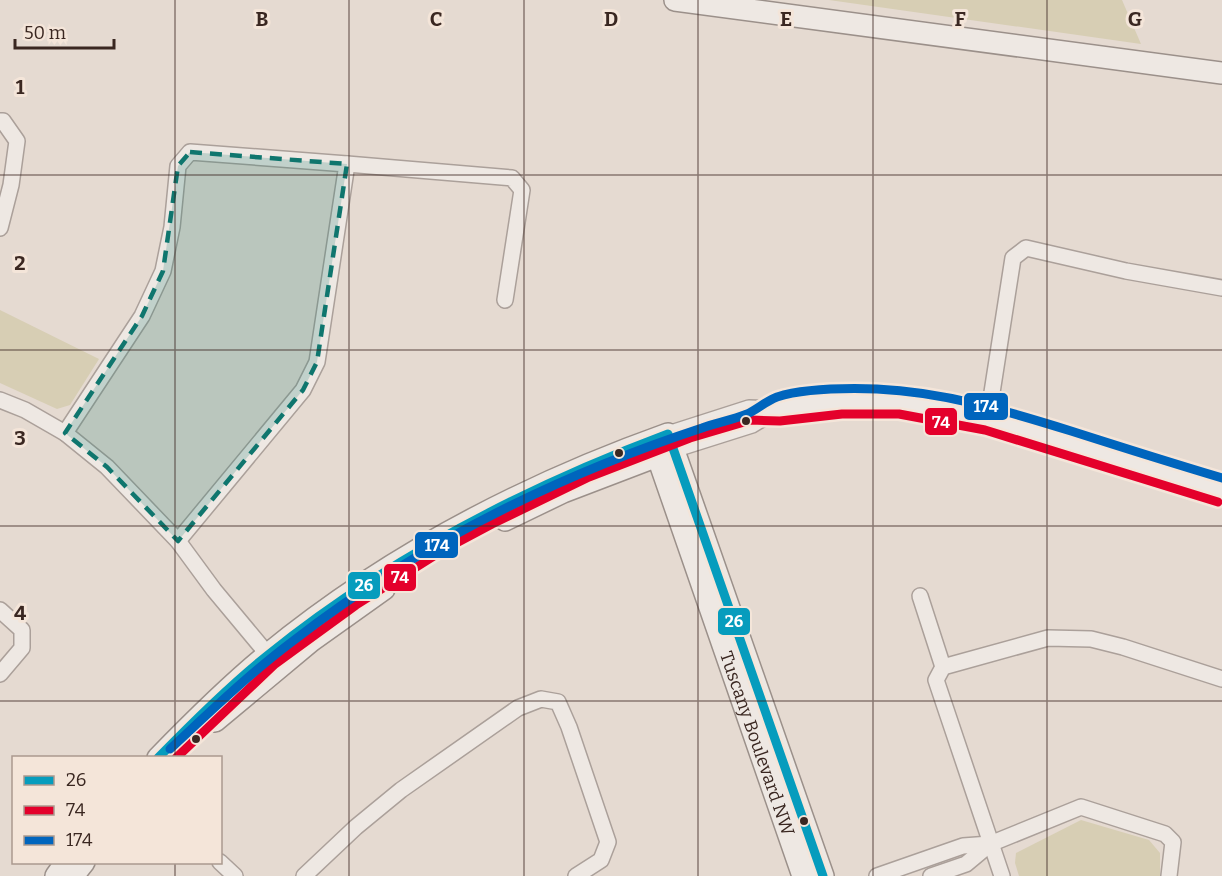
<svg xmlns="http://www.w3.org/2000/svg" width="1222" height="876" viewBox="0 0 1222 876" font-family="Bitter,serif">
  <rect width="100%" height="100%" fill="#e5dad1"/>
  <!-- green -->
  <g fill="#d7ceb4">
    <polygon points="829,0 1122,0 1141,44"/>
    <polygon points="0,310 99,359 70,405 57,409 0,383"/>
    <polygon points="1081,820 1149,840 1160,853 1160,876 1019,876 1015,863 1016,853"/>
  </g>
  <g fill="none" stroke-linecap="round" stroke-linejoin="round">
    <defs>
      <g id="street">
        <polyline points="0,121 3,121 17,141 11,185 0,228"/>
        <polyline points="347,164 512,178 522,190 505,300"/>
        <polyline points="0,400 25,410 65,433 107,467 178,541 214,590 274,662"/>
        <polyline points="988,418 1013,258 1026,248 1126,271 1222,288"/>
        <polyline points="65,433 142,316 163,271 172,227 178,166 190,152 347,164 317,362 303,390 178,541"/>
        <polyline points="668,434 749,408 779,409 811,404 842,402 900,402 988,418 1222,491"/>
        <polyline points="673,450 752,425 779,409"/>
        <polyline points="920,596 943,667"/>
        <polyline points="0,610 22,630 22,648 0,674"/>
        <polyline points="220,862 235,876"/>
        <polyline points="304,876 356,827 401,790 518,708 541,699 558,702 569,727 608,842 601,860 576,876"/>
        <polyline points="877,876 963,846 990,844"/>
        <polyline points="931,876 966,864 990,844 1081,807 1165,834 1173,842 1169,876"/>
        <polyline points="1002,876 936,680 943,667 1048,638 1091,639 1123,647 1222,679"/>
      </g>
      <g id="secondary">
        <polyline points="675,0 1222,73"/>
        <path id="s1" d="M653,443L803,876"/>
        <polyline points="505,520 563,492 673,450"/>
        <polyline points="215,721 311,641 384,589"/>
        <path d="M158,758C193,722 229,686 267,655C385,558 525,485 668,434L823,876"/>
        <polyline points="56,876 66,862"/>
        <polyline points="73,876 84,862"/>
      </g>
    </defs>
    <!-- street casing -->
    <use href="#street" stroke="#aba09a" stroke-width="18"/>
    <!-- secondary casing -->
    <use href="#secondary" stroke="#9b908a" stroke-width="24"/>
    <!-- street -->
    <use href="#street" stroke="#eee8e3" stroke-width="15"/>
    <!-- secondary -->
    <use href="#secondary" stroke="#eee8e3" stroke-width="21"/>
    <defs>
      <path id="bus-1" d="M158,758C193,722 229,686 268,655C388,558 524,488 668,434L823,876"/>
      <polyline id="bus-2" points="176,758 275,664 356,605 445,549 492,524 589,477 690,438 751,420 780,421 842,414 899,414 985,430 1218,502"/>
      <path id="bus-3" d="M170,749C210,712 249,674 293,641C417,545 553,477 702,428C716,423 732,420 747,414C758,409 766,401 777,397C806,388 846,388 877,389C944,392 1007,411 1071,431C1121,447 1172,463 1222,478"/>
    </defs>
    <!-- bus-1 casing -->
    <use href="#bus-1" stroke="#f4e5d9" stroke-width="14"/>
    <!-- bus-2 casing -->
    <use href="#bus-2" stroke="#f4e5d9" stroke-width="14"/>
    <!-- bus-3 casing -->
    <use href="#bus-3" stroke="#f4e5d9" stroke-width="14"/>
    <!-- bus-1 -->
    <use href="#bus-1" stroke="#069cbd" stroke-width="9"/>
    <!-- bus-2 -->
    <use href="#bus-2" stroke="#e4002b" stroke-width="9"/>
    <!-- bus-3 -->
    <use href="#bus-3" stroke="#0065bd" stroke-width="9"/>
  </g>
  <!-- marked area -->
  <path fill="#0f766e" fill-opacity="0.2" stroke="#0f766e" stroke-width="4.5" stroke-dasharray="12 8" stroke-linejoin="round" d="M190,152L347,164L317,362L303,390L178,541L107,467L65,433L142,316L163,271L178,166Z"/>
  <!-- grid -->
  <path fill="none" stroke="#3a2721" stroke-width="1.5" stroke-opacity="0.55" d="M175,0V758M349,0V876M524,0V876M698,0V876M873,0V876M1047,0V876M0,175H1222M0,350H1222M0,526H1222M0,701H1222M175,862V876"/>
  <!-- markers -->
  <g fill="#3a2721" stroke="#f4e5d9" stroke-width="2">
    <circle cx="746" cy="421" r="5"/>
    <circle cx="619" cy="453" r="5"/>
    <circle cx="196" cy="739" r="5"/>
    <circle cx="804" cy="821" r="5"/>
  </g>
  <g text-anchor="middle" stroke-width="6" stroke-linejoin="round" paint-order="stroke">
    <!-- street labels -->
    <g font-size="18" fill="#3a2721" stroke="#f4e5d9">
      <text dy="6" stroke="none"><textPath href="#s1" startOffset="318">Tuscany Boulevard NW</textPath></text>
    </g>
  </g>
  <g font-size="20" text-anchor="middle" font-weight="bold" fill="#3a2721" stroke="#f4e5d9" stroke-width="6" stroke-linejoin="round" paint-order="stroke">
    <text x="262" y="26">B</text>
    <text x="436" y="26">C</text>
    <text x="611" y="26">D</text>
    <text x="786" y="26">E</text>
    <text x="960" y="26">F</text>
    <text x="1135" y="26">G</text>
    <text x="20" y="94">1</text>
    <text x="20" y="270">2</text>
    <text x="20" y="445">3</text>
    <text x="20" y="620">4</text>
  </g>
  <g stroke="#f4e5d9" stroke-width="2">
    <rect x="963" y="392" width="46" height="29" rx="6" fill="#0065bd"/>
    <rect x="924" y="407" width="34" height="29" rx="6" fill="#e4002b"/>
    <rect x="414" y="531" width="45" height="28" rx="6" fill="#0065bd"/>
    <rect x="383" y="563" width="34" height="29" rx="6" fill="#e4002b"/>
    <rect x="347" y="571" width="34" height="29" rx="6" fill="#069cbd"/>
    <rect x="717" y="607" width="34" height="29" rx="6" fill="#069cbd"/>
  </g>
  <g font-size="16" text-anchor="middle" font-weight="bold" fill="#fff">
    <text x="986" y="412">174</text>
    <text x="941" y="428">74</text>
    <text x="437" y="551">174</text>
    <text x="400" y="583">74</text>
    <text x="364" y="591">26</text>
    <text x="734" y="627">26</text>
  </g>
  <!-- legend -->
  <rect x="12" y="756" width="210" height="108" fill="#f4e5d9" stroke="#aa998f" stroke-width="1.5"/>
  <rect x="24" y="776" width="30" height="9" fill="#069cbd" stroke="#aa998f" stroke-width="1.5"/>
  <text x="66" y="786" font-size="18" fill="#3a2721">26</text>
  <rect x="24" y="806" width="30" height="9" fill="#e4002b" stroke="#aa998f" stroke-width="1.5"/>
  <text x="66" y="816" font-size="18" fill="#3a2721">74</text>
  <rect x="24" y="836" width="30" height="9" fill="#0065bd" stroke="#aa998f" stroke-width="1.5"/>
  <text x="66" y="846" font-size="18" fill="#3a2721">174</text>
  <!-- scale -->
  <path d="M15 39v9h99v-9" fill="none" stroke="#3a2721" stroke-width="3"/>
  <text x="24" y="39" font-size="18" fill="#3a2721" stroke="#f4e5d9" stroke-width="4.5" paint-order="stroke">50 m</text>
</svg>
